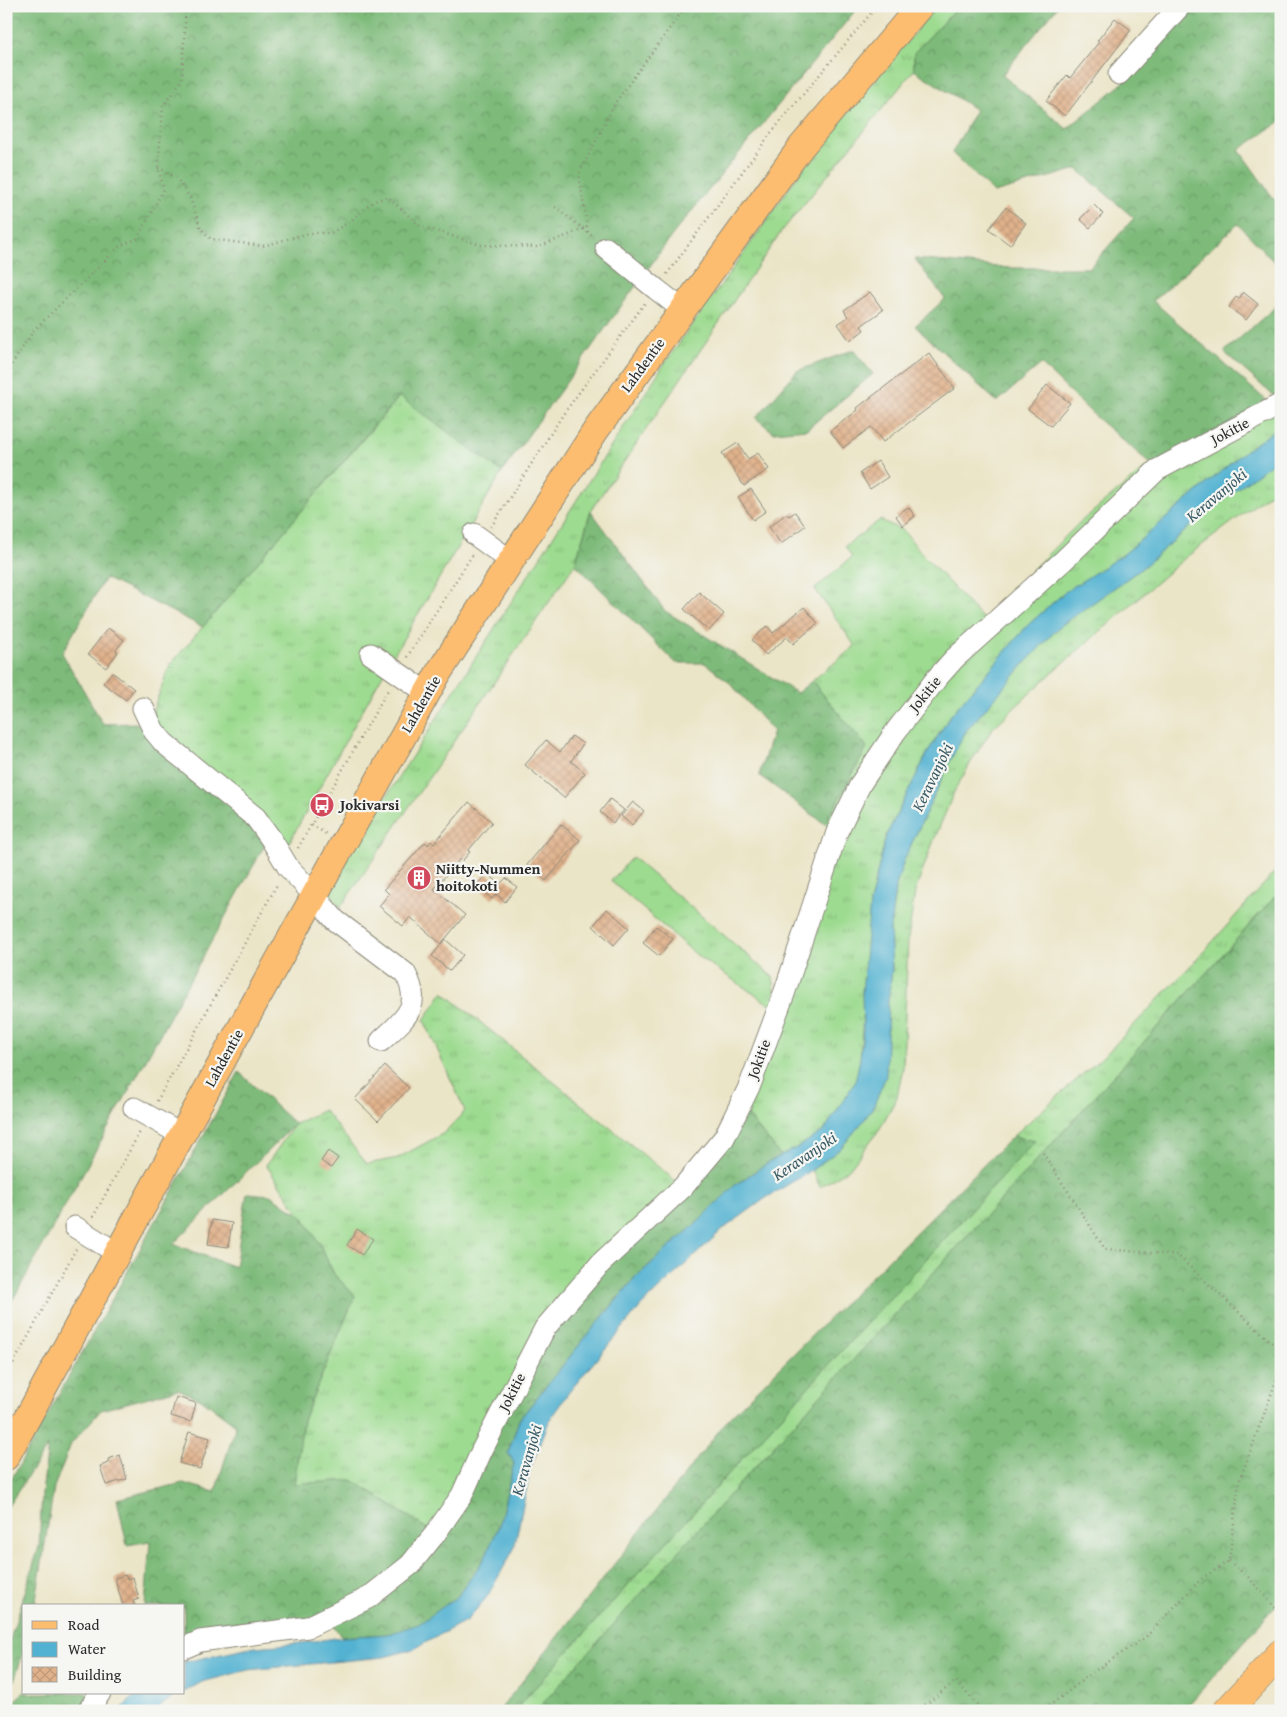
<svg xmlns="http://www.w3.org/2000/svg" width="1287" height="1717" viewBox="0 0 1287 1717" font-family="'Gentium Book Plus',serif">
  <defs>
    <pattern id="grass-tufts" width="24" height="20" patternUnits="userSpaceOnUse" patternTransform="scale(1.25)"><rect width="24" height="20" fill="#9ddb90"/><path d="M3 7l-1-3M5 7V3M7 7l1-3M15 17l-1-3M17 17v-4M19 17l1-3" fill="none" stroke="#87bc7c"/></pattern>
    <pattern id="forest-crowns" width="20" height="18" patternUnits="userSpaceOnUse" patternTransform="scale(1.25)"><rect width="20" height="18" fill="#7ebb7a"/><path d="M2 6a3 3 0 1 1 6 0M12 15a3 3 0 1 1 6 0" fill="none" stroke="#679864"/></pattern>
    <pattern id="building-cross-hatch" width="8" height="8" patternUnits="userSpaceOnUse" patternTransform="scale(1.25)"><rect width="8" height="8" fill="#e0b28c"/><path d="M0 0l8 8M0 8l8-8" fill="none" stroke="#c09979"/></pattern>
  </defs>
  <rect width="100%" height="100%" fill="#f6f6f2"/>
  <filter id="ink" filterUnits="userSpaceOnUse"><feTurbulence type="fractalNoise" baseFrequency=".02" numOctaves="2"/><feDisplacementMap in="SourceGraphic" scale="10" xChannelSelector="R" yChannelSelector="G"/><feConvolveMatrix kernelMatrix="1 2 1 2 8 2 1 2 1" color-interpolation-filters="sRGB"/></filter>
  <filter id="wash" filterUnits="userSpaceOnUse"><feTurbulence type="fractalNoise" baseFrequency=".0096" numOctaves="4" result="noise"/><feDisplacementMap in="SourceGraphic" scale="20" xChannelSelector="R" yChannelSelector="G"/><feGaussianBlur stdDeviation="1.12" result="paint"/><feColorMatrix in="noise" values="0 0 0 0 0 0 0 0 0 0 0 0 0 0 0 0 0 1.4 0 .05"/><feComposite in="paint" operator="in"/></filter>
  <g filter="url(#wash)">
    <rect width="100%" height="100%" fill="#ebe5c7"/>
    <!-- grass -->
    <g fill="url(#grass-tufts)" stroke="#64835e">
      <polygon points="937,6 959,6 914,53 914,70 781,232 591,510 575,564 340,908 327,889 664,364 741,257 810,158"/>
      <polygon points="1281,394 1281,426 1245,451 1124,554 1065,592 1028,625 950,716 928,752 886,836 870,903 860,1060 855,1082 824,1131 798,1147 781,1156 740,1106 778,1010 699,957 611,881 632,857 773,977 778,1009 837,832 825,824 867,748 812,681 855,646 815,589 852,557 845,546 880,520 904,531 923,555 983,619 1078,524 1142,471"/>
      <polygon points="400,396 502,472 389,663 286,848 145,731 170,665"/>
      <polygon points="1281,456 1281,485 1185,558 1044,680 993,728 974,757 954,792 932,845 915,892 908,938 903,1067 897,1097 879,1130 849,1169 820,1187 812,1170 840,1149 865,1119 874,1105 892,970 890,928 895,889 904,860 952,757 966,731 1026,662 1059,627 1142,568 1214,506"/>
      <polygon points="1281,865 1281,890 1051,1145 750,1472 537,1711 514,1711 741,1460 1034,1141 1013,1136 1108,1052 1198,958"/>
      <polygon points="443,992 683,1187 435,1534 352,1480 294,1485 303,1420 355,1296 334,1274 318,1241 266,1165 295,1124 324,1110 367,1164 398,1158 444,1133 465,1111 424,1020"/>
    </g>
    <!-- forest -->
    <g fill="url(#forest-crowns)" stroke="#547352">
      <polygon points="6,6 859,6 673,234 502,472 399,396 203,627 105,578 62,653 103,724 137,723 252,822 266,843 6,1312"/>
      <polygon points="959,6 1058,6 1002,75 1067,129 1124,82 1190,6 1281,6 1281,121 1239,150 1281,209 1281,269 1238,224 1153,301 1268,402 1152,465 1099,420 1041,364 997,402 915,326 945,299 915,259 1009,268 1089,268 1134,218 1077,169 994,193 952,153 976,110 914,70 914,53"/>
      <polygon points="1281,302 1281,394 1275,397 1224,352"/>
      <polygon points="853,350 873,374 807,429 773,432 756,418 797,371"/>
      <polygon points="591,511 665,611 797,693 812,681 867,747 825,824 759,775 773,731 730,683 705,663 676,663 575,564"/>
      <polygon points="1281,890 1281,1600 1183,1711 536,1711 750,1472 1051,1145"/>
      <polygon points="239,1072 295,1124 173,1244 235,1267 247,1193 270,1195 302,1216 318,1241 334,1274 355,1296 303,1420 294,1484 352,1480 435,1534 545,1328 683,1187 740,1106 781,1156 769,1162 735,1185 699,1221 636,1277 580,1344 519,1420 508,1453 514,1463 499,1526 484,1559 458,1596 421,1624 388,1634 342,1637 327,1617 184,1648 184,1606 145,1606 150,1541 127,1545 117,1499 183,1483 215,1492 236,1425 201,1399 178,1389 101,1410 71,1444 54,1487 35,1606 24,1606 24,1651 11,1689 9,1711 6,1711 6,1659 9,1643 39,1547 42,1494 48,1446 6,1509 6,1489"/>
      <polygon points="1013,1136 1035,1141 741,1460 514,1711 499,1711 729,1418"/>
      <polygon points="24,1692 24,1693 100,1693 88,1711 11,1711 12,1703"/>
    </g>
    <!-- water -->
    <g fill="#53b2d1" stroke="#3f6e7e">
      <polygon points="1281,426 1281,456 1214,506 1142,568 1059,627 1026,662 966,731 952,757 904,860 895,889 890,928 892,970 888,1002 886,1076 874,1105 865,1119 840,1149 812,1170 766,1198 722,1230 641,1306 569,1392 550,1419 531,1467 514,1549 487,1597 467,1620 414,1649 384,1657 248,1670 202,1682 184,1692 184,1662 255,1647 301,1643 342,1637 388,1634 419,1624 458,1596 484,1559 499,1526 514,1463 508,1453 519,1420 580,1344 636,1277 699,1221 735,1185 769,1162 798,1147 824,1131 855,1082 860,1059 863,1030 862,992 870,903 886,836 928,752 950,716 1028,625 1065,592 1124,554 1245,451"/>
      <polygon points="138,1693 181,1693 170,1699 155,1711 119,1711"/>
    </g>
    <g id="blocks">
      <!-- building -->
      <g fill="url(#building-cross-hatch)">
        <polygon points="1115,18 1131,30 1065,116 1046,101 1067,75 1070,78 1099,42 1097,41"/>
        <polygon points="1094,205 1103,214 1090,228 1080,219"/>
        <polygon points="1006,207 1026,223 1010,245 989,229"/>
        <polygon points="870,292 883,310 861,326 864,330 850,341 838,324 848,317 844,310"/>
        <polygon points="1243,292 1258,304 1246,320 1229,307 1236,297 1239,299"/>
        <polygon points="929,353 955,388 883,442 871,427 843,448 830,431 858,410 857,408"/>
        <polygon points="1047,385 1070,403 1051,426 1028,409"/>
        <polygon points="738,443 748,459 758,453 769,469 744,486 722,453"/>
        <polygon points="878,461 888,477 870,489 860,473"/>
        <polygon points="751,489 766,511 753,520 738,497"/>
        <polygon points="908,507 915,516 903,526 896,516"/>
        <polygon points="795,512 805,526 781,544 769,527 786,514 789,516"/>
        <polygon points="699,592 724,614 709,631 684,609"/>
        <polygon points="804,607 818,623 793,644 787,637 766,655 752,640 767,626 773,633"/>
        <polygon points="108,628 124,640 116,650 118,652 106,668 88,654"/>
        <polygon points="112,672 134,689 126,700 103,683"/>
        <polygon points="572,736 583,744 571,761 585,773 564,798 525,765 546,740 560,752"/>
        <polygon points="610,799 624,810 613,823 600,812"/>
        <polygon points="469,802 492,822 468,851 470,852 462,861 460,859 434,889 465,915 441,944 410,917 403,926 379,906 389,894 384,889 406,864 425,842 428,845 431,841 434,843"/>
        <polygon points="633,802 644,811 632,825 621,816"/>
        <polygon points="561,824 580,840 546,881 527,865"/>
        <polygon points="487,873 500,884 506,878 517,887 505,902 496,894 492,899 477,885"/>
        <polygon points="607,909 629,928 614,945 593,926"/>
        <polygon points="656,926 673,939 659,956 643,943"/>
        <polygon points="445,939 463,955 450,971 432,956"/>
        <polygon points="385,1066 409,1088 378,1121 355,1099"/>
        <polygon points="328,1151 338,1158 331,1168 321,1161"/>
        <polygon points="212,1220 232,1223 228,1247 208,1244"/>
        <polygon points="357,1229 373,1239 362,1255 347,1245"/>
        <polygon points="176,1397 196,1403 191,1422 171,1416"/>
        <polygon points="189,1432 210,1438 200,1469 179,1463"/>
        <polygon points="120,1455 127,1479 106,1485 100,1466 109,1463 108,1459"/>
        <polygon points="125,1575 127,1579 133,1577 139,1599 133,1601 135,1606 123,1606 115,1578"/>
      </g>
    </g>
  </g>
  <g filter="url(#ink)">
    <use href="#blocks" fill-opacity="0" stroke="#8b8879" stroke-width="1"/>
    <g fill="none" stroke-linecap="round" stroke-linejoin="round">
      <defs>
        <g id="minor">
          <polyline points="1119,74 1180,6"/>
          <polyline points="606,248 656,289 683,310"/>
          <polyline points="474,534 511,561"/>
          <polyline points="371,654 427,693"/>
          <path d="M143,708L154,731L164,743L256,818L271,839L288,867L314,895L335,920L405,973C424,1007 404,1019 381,1041"/>
          <polyline points="134,1108 182,1135"/>
          <polyline points="75,1227 117,1253"/>
          <polyline points="184,1648 200,1641 308,1627 368,1598 410,1565 435,1534 462,1495 482,1450 545,1328 601,1263 683,1187 724,1138 750,1085 785,991 837,832 861,783 896,731 937,678 954,659 1064,560 1157,470 1281,404"/>
          <polyline points="88,1711 100,1693"/>
        </g>
        <polyline id="major" points="6,1457 230,1047 439,672 596,430 801,147 920,6"/>
        <polyline id="highway" points="1227,1711 1281,1653"/>
      </defs>
      <!-- minor casing -->
      <use href="#minor" stroke="#8b8879" stroke-width="23"/>
      <!-- major casing -->
      <use href="#major" stroke="#8b8879" stroke-width="28"/>
      <!-- highway casing -->
      <use href="#highway" stroke="#8b8879" stroke-width="29"/>
      <!-- path -->
      <g stroke="#8b8879" stroke-width="2.5" stroke-dasharray="1 4" stroke-linecap="butt">
        <polyline points="158,168 176,177 190,198 201,229 211,239 263,246 309,233 331,233 351,221 374,201 388,197 420,226 481,245 538,247 584,229"/>
        <polyline points="555,207 594,237"/>
        <polyline points="588,232 579,174 615,103 686,6"/>
        <polyline points="667,274 771,133 877,6"/>
        <polyline points="6,373 34,330 121,245 137,239 164,189 158,168 163,106 182,80 186,6"/>
        <polyline points="491,527 564,413 645,303"/>
        <polyline points="407,657 473,554"/>
        <polyline points="312,825 326,834"/>
        <polyline points="298,848 389,688"/>
        <polyline points="157,1101 278,883"/>
        <polyline points="1043,1153 1105,1249 1177,1255 1281,1351"/>
        <polyline points="93,1217 141,1130"/>
        <polyline points="6,1377 76,1249"/>
        <polyline points="1229,1561 1249,1578 1281,1614"/>
        <polyline points="917,1711 956,1681 980,1708 985,1711"/>
        <polyline points="1040,1711 1047,1708 1090,1674 1146,1637 1201,1579 1229,1561 1239,1482 1281,1368"/>
      </g>
      <!-- minor -->
      <use href="#minor" stroke="#fff" stroke-width="21"/>
      <!-- major -->
      <use href="#major" stroke="#fcbd6f" stroke-width="26"/>
      <!-- highway -->
      <use href="#highway" stroke="#fcbd6f" stroke-width="28"/>
    </g>
  </g>
  <!-- icons -->
  <defs>
    <symbol id="bus-disc" viewBox="-11 -11 22 22"><circle r="9.5" fill="#d1495b" stroke="#f6f6f2"/><path d="M-5-6H5V4H4V6H2V4H-2V6H-4V4H-5ZM-3.5-4V0h7V-4ZM-3.5 1.2v1.5H-2V1.2ZM2 1.2v1.5H3.5V1.2Z" fill="#fff"/></symbol>
    <symbol id="building-disc" viewBox="-11 -11 22 22"><circle r="9.5" fill="#d1495b" stroke="#f6f6f2"/><path d="M-4-6H4V6H1V3H-1V6H-4ZM-2.5-4.3h1.7v1.8h-1.7ZM.8-4.3h1.7v1.8H.8ZM-2.5-1h1.7V.8h-1.7ZM.8-1h1.7V.8H.8Z" fill="#fff"/></symbol>
  </defs>
  <g fill-rule="evenodd">
    <use href="#bus-disc" x="308" y="791" width="28" height="28"/>
    <use href="#building-disc" x="405" y="864" width="28" height="28"/>
  </g>
  <g text-anchor="middle" stroke-width="4.5" stroke-linejoin="round" paint-order="stroke">
    <!-- street labels -->
    <g font-size="15" fill="#2b2b2b" stroke="#f6f6f2">
      <text transform="translate(643 365) rotate(-54)" y="5">Lahdentie</text>
      <text transform="translate(1230 431) rotate(-28)" y="5">Jokitie</text>
      <text transform="translate(925 694) rotate(-51)" y="5">Jokitie</text>
      <text transform="translate(421 704) rotate(-60)" y="5">Lahdentie</text>
      <text transform="translate(224 1058) rotate(-61)" y="5">Lahdentie</text>
      <text transform="translate(759 1059) rotate(-70)" y="5">Jokitie</text>
      <text transform="translate(512 1392) rotate(-63)" y="5">Jokitie</text>
    </g>
    <!-- poi labels -->
    <g font-size="15" font-weight="bold" fill="#2b2b2b" stroke="#f6f6f2" text-anchor="start">
      <text x="340" y="810">Jokivarsi</text>
      <text x="436" y="874">Niitty-Nummen<tspan x="436" dy="17">hoitokoti</tspan></text>
    </g>
    <!-- water labels -->
    <g font-size="16" font-style="italic" fill="#395a65" stroke="#f6f6f2">
      <text transform="translate(1216 495) rotate(-40)" y="6">Keravanjoki</text>
      <text transform="translate(932 777) rotate(-64)" y="6">Keravanjoki</text>
      <text transform="translate(804 1156) rotate(-34)" y="6">Keravanjoki</text>
      <text transform="translate(526 1460) rotate(-74)" y="6">Keravanjoki</text>
    </g>
  </g>
  <!-- margin -->
  <rect width="1287" height="1717" fill="none" stroke="#f6f6f2" stroke-width="25"/>
  <!-- legend -->
  <rect x="22" y="1604" width="162" height="90" fill="#f6f6f2" stroke="#a5a5a2"/>
  <rect x="32" y="1621" width="25" height="8" fill="#fcbd6f" stroke="#a5a5a2"/>
  <text x="68" y="1630" font-size="15" fill="#2b2b2b">Road</text>
  <rect x="32" y="1642" width="25" height="15" fill="#53b2d1" stroke="#a5a5a2"/>
  <text x="68" y="1654" font-size="15" fill="#2b2b2b">Water</text>
  <rect x="32" y="1667" width="25" height="15" fill="url(#building-cross-hatch)" stroke="#a5a5a2"/>
  <text x="68" y="1680" font-size="15" fill="#2b2b2b">Building</text>
</svg>
